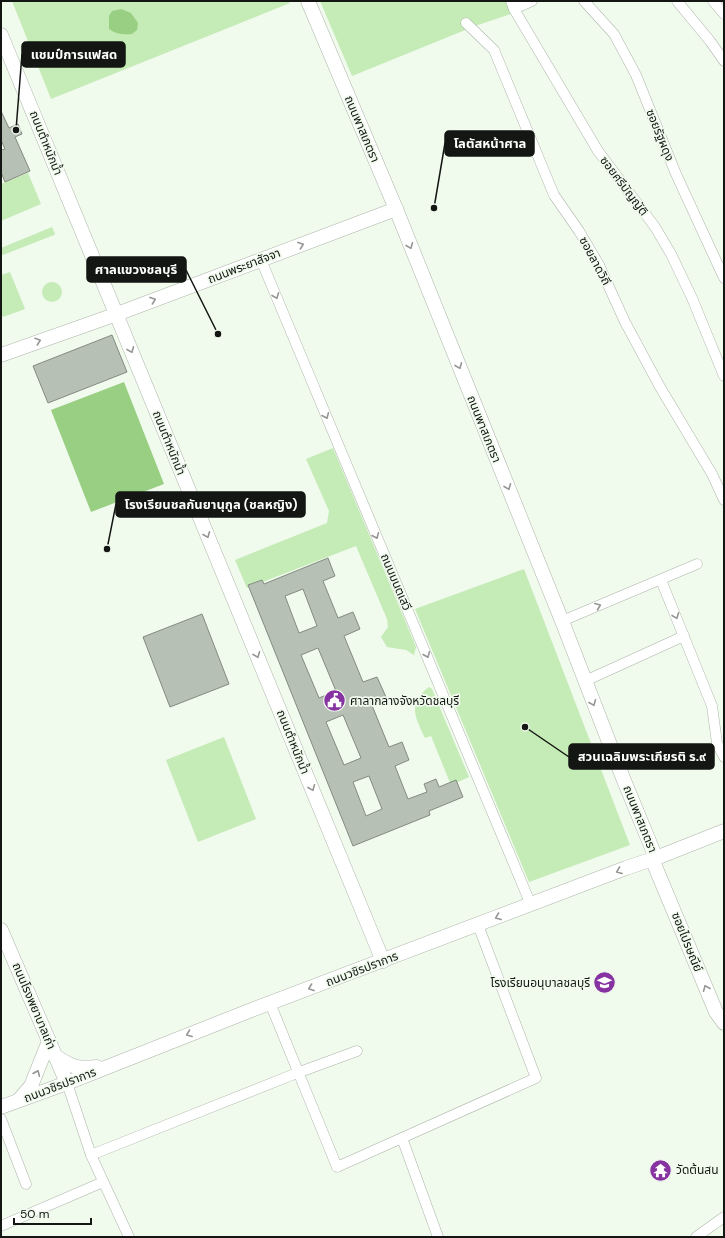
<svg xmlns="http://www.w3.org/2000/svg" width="725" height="1238" viewBox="0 0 725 1238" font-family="'DM Sans','Noto Sans Thai',sans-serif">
  <rect width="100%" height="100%" fill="#f0faed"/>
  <!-- green -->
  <g fill="#c5ebb6">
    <polygon points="12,1 289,1 290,3 51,99"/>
    <polygon points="320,1 516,1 520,11 475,26 352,76"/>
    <polygon points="28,173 41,204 1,221 1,184"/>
    <polygon points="52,227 55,234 54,235 3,255 1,252 1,248"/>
    <polygon points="10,272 25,309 3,317 1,313 1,275"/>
    <circle cx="52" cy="292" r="10"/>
    <polygon points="333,448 416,647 414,655 406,650 387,647 381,637 388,627 387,619 356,546 247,588 235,560 327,523 329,511 306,459"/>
    <polygon points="524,569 630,845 529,882 415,609"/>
    <path d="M429,687L432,689L469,777L451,785L431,736L425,738C415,717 407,703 429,687Z"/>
    <polygon points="224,737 256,819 198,842 166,760"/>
  </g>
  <!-- water -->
  <g fill="#99cf83">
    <path d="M121,9L131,13L138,23L137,30L132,34C123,35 116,34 109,29V16L112,11Z"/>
    <polygon points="124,382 164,484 91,512 51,410"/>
  </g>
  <!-- building -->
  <g fill="#b7c0b4" stroke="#838b80" fill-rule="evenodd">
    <polygon points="1,111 9,128 18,124 22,134 15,137 30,171 5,182 1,172 1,150 5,149 1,140"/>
    <polygon points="112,335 127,372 48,403 33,366"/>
    <path d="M328,558L335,576L323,581L338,618L353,612L360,629L344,636L363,682L377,677L386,697L371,703L389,747L402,742L409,760L395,766L408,799L427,792L424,784L436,779L439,787L456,780L463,797L429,811L430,815L353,846L248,585L262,580L264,584ZM303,589L317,626L299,633L285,596ZM318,648L336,691L319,698L301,655ZM343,715L361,758L344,765L326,722ZM369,776L382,809L366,816L353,782Z"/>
    <polygon points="202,614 229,684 170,707 143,637"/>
  </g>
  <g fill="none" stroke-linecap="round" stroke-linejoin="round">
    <defs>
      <g id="street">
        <polyline points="511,1 514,9 598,151 655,227 671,254 692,298 724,376"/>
        <polyline points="584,1 614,34 636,75 676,174 724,278"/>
        <polyline points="677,1 710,41 724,61"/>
        <polyline points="713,1 724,14"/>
        <polyline points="514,9 532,1"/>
        <polyline points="466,23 494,50 554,195 579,231 599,265 625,322 660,387 712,474 724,500"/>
        <polyline points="261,260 531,905"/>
        <polyline points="661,580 712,706 717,743 724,757"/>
        <polyline points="562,621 697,564"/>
        <polyline points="585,681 684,636"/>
        <polyline points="270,1003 337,1167 536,1078 478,925"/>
        <polyline points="67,1083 91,1155 129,1237"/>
        <polyline points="1,1119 26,1184"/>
        <polyline points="402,1138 438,1237"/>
        <polyline points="91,1155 297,1073 357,1051"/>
        <polyline points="1,1226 103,1182"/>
        <polyline points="696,1237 724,1217"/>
      </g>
      <g id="secondary">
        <polyline points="308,1 396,209 562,621 623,778 656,858"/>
        <polyline points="1,35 383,961"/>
        <polyline points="1,355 117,314 396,209"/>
        <polyline points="652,859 716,1012 724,1023"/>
        <polyline points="1,930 67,1083"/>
        <path d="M55,1056C72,1067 76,1069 97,1067"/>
        <polyline points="19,1100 31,1086 49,1041"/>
        <polyline points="1,1107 67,1083 249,1011 626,868 656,858 724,831"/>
      </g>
    </defs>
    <!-- street casing -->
    <use href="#street" stroke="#acb5a9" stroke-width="11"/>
    <!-- secondary casing -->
    <use href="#secondary" stroke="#acb5a9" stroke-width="15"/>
    <!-- street -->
    <use href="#street" stroke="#fff" stroke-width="10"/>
    <!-- secondary -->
    <use href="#secondary" stroke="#fff" stroke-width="14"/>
  </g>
  <!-- one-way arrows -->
  <defs><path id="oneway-chevron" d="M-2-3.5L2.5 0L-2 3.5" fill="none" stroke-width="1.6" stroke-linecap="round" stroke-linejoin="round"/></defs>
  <g stroke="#959694">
    <use href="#oneway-chevron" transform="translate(301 245) rotate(-20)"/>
    <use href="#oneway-chevron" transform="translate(410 246) rotate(68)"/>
    <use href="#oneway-chevron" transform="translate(276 296) rotate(68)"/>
    <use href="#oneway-chevron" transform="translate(153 300) rotate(-20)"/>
    <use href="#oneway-chevron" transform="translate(38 341) rotate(-19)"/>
    <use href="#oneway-chevron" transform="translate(131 350) rotate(68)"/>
    <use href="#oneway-chevron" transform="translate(459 366) rotate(68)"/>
    <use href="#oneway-chevron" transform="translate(326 416) rotate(67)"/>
    <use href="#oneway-chevron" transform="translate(508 487) rotate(68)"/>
    <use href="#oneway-chevron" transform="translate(207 535) rotate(68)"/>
    <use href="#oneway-chevron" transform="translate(376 536) rotate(67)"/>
    <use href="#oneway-chevron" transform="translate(598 606) rotate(-22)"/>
    <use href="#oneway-chevron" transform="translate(676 616) rotate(68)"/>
    <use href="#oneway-chevron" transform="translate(257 655) rotate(68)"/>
    <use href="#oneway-chevron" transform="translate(427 655) rotate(67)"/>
    <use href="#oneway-chevron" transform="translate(593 703) rotate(68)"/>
    <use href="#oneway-chevron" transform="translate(312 788) rotate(68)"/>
    <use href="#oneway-chevron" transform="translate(619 871) rotate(159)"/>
    <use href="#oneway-chevron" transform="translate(498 917) rotate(159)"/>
    <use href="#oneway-chevron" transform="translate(311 988) rotate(160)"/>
    <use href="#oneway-chevron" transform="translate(706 988) rotate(-112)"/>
    <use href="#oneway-chevron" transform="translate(189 1034) rotate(159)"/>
    <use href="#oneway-chevron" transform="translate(37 1073) rotate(-67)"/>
  </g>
  <!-- icons -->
  <defs>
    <symbol id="civic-disc" viewBox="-11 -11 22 22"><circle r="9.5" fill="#8633a1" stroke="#f0faed"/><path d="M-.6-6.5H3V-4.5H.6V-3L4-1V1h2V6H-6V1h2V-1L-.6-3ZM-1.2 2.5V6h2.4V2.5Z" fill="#fff"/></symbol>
    <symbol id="school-disc" viewBox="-11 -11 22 22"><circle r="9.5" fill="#8633a1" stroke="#f0faed"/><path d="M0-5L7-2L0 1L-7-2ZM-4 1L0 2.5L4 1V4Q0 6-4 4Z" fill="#fff"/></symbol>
    <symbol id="temple-disc" viewBox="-11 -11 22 22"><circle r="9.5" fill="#8633a1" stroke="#f0faed"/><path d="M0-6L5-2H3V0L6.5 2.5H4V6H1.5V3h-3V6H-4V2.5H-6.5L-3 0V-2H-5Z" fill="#fff"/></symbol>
  </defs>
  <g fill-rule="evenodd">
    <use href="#civic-disc" x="322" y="688" width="25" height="25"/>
    <use href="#school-disc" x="592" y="970" width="25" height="25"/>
    <use href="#temple-disc" x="648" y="1158" width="25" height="25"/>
  </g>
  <g text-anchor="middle" stroke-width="3.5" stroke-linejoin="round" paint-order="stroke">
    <!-- street labels -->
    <g font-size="12" fill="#131612" stroke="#f0faed">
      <text transform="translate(362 129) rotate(67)" y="4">ถนนพาสเภตรา</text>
      <text transform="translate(660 135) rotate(68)" y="4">ซอยรัฐผดุง</text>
      <text transform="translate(46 143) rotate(68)" y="4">ถนนตำหนักน้ำ</text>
      <text transform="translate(624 186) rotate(53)" y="4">ซอยศรีบัญญัติ</text>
      <text transform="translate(595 261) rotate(62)" y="4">ซอยลาดวิถี</text>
      <text transform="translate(244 266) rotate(-21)" y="4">ถนนพระยาสัจจา</text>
      <text transform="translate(484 429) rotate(68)" y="4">ถนนพาสเภตรา</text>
      <text transform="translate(169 443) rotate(68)" y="4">ถนนตำหนักน้ำ</text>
      <text transform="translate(396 582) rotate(67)" y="4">ถนนมนตเสวี</text>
      <text transform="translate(293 742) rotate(68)" y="4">ถนนตำหนักน้ำ</text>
      <text transform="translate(640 819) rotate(68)" y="4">ถนนพาสเภตรา</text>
      <text transform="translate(687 942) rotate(68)" y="4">ซอยไปรษณีย์</text>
      <text transform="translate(362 969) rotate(-21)" y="4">ถนนวชิรปราการ</text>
      <text transform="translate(34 1006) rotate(67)" y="4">ถนนโรงพยาบาลเก่า</text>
      <text transform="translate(60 1085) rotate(-21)" y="4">ถนนวชิรปราการ</text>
    </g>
    <!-- poi labels -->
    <g font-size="12" fill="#131612" stroke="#f0faed" text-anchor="start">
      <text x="350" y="705">ศาลากลางจังหวัดชลบุรี</text>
      <text x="590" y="987" text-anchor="end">โรงเรียนอนุบาลชลบุรี</text>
      <text x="676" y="1174">วัดต้นสน</text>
    </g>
  </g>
  <!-- callouts -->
  <path fill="none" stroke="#131612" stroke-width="1.5" d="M16 130L22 54M434 208L445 143M218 334L186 270M107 549L116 504M525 727L569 757"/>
  <g fill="#131612" stroke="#f0faed" stroke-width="1.5">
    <circle cx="16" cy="130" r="4"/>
    <circle cx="434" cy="208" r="4"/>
    <circle cx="218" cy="334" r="4"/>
    <circle cx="107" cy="549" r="4"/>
    <circle cx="525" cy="727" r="4"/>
  </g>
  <g fill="#131612" stroke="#131612" stroke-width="1.5">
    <rect x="22" y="42" width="103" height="25" rx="4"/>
    <rect x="445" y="131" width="89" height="25" rx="4"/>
    <rect x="87" y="257" width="99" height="25" rx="4"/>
    <rect x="116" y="492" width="189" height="25" rx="4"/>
    <rect x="569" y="744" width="145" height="25" rx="4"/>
  </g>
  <g font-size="13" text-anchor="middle" font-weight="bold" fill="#fff">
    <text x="74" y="59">แชมป์การแฟสด</text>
    <text x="490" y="148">โลตัสหน้าศาล</text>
    <text x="136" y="274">ศาลแขวงชลบุรี</text>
    <text x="211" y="509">โรงเรียนชลกันยานุกูล (ชลหญิง)</text>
    <text x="642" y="761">สวนเฉลิมพระเกียรติ ร.๙</text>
  </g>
  <!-- border -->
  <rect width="725" height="1238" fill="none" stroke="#131612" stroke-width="4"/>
  <!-- scale -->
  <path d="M14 1218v6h77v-6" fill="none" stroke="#131612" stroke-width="2"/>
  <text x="20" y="1218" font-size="12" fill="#131612" stroke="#f0faed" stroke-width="3" paint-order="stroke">50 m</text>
</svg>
